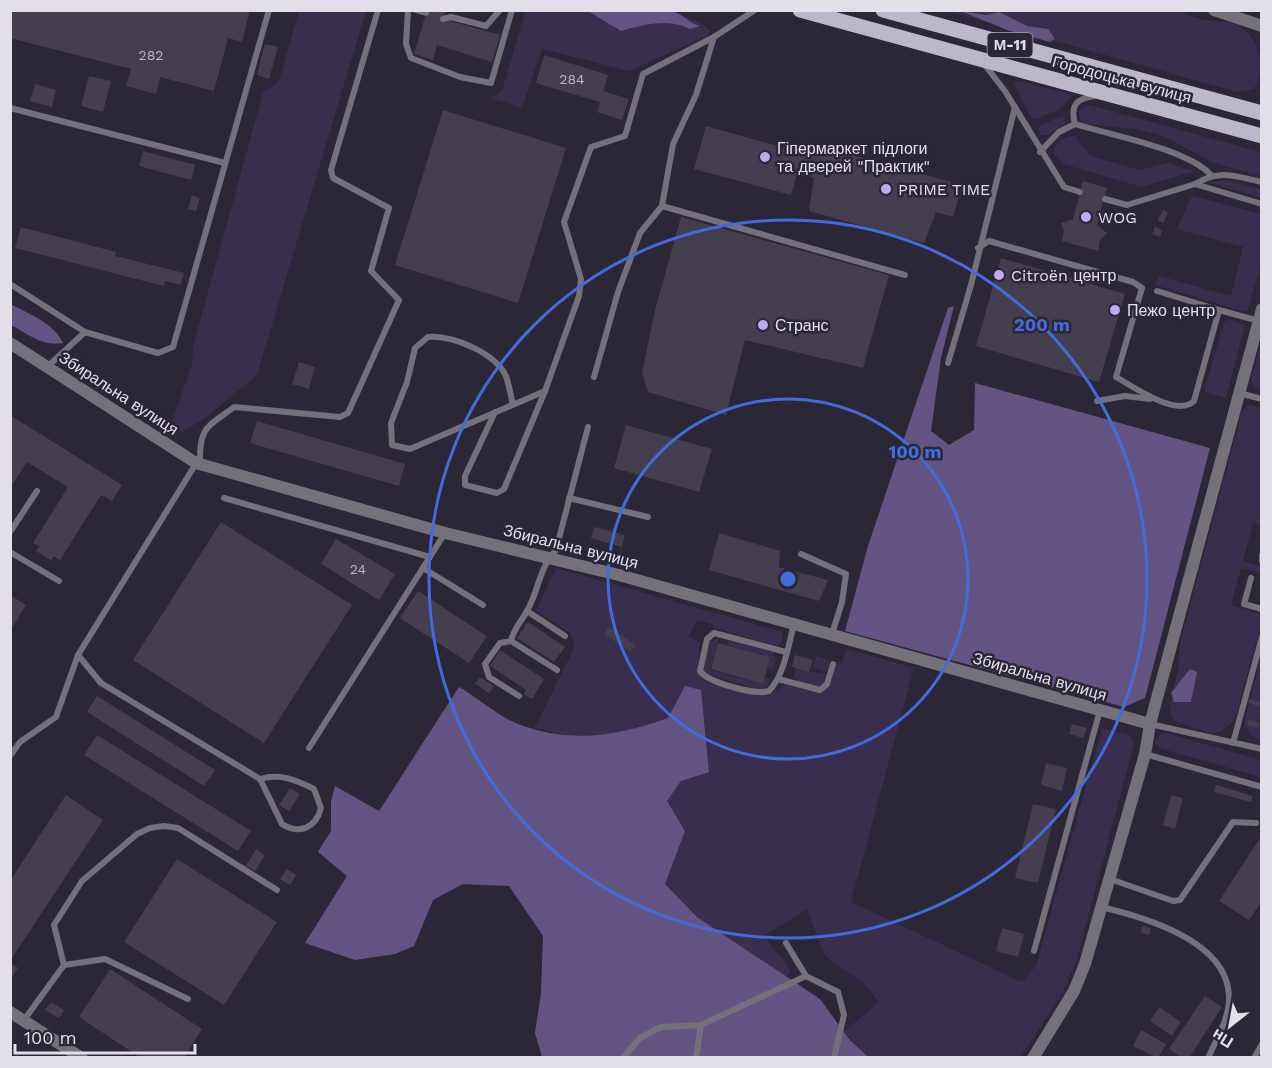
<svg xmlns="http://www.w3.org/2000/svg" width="1272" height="1068" viewBox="0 0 1272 1068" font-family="'Work Sans',sans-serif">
  <rect width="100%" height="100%" fill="#2c2737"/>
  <!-- green -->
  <g fill="#392e4e">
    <path d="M1174,10C1187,14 1201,20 1214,21C1221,22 1227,21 1233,23C1260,35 1267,64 1254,89L1237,92L948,11Z"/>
    <polygon points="299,11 366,11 257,375 208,416 181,433 172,422 192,364 193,346 263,93 279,81"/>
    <path d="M525,11C563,11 689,2 710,31L707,36L629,71L542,49L522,108L490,98L502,91Z"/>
    <polygon points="1018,81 1070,94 1072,96 1060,109 1035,119 1031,118 1014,84"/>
    <polygon points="1089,105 1261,152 1261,176 1214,163 1163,136 1136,129 1085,124 1081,122 1079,112"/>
    <polygon points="1063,116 1066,123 1048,135 1041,135 1038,128 1040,125"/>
    <path d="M1075,136L1091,156L1140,170L1167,163L1194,171L1142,187L1063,164L1054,154C1054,143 1064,136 1075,136Z"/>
    <polygon points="1226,180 1261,189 1261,198 1208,182"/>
    <polygon points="1192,196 1261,214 1261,264 1247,312 1155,285 1159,276 1231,296 1243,247 1177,229"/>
    <polygon points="1229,319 1245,325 1226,398 1204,392 1224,322"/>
    <polygon points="1261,341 1261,391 1253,386 1251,380"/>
    <polygon points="1249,405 1261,407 1261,525 1253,523 1243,561 1261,566 1261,573 1241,568 1231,605 1258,614 1261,617 1261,624 1236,715 1231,724 1220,732 1211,733 1182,724 1175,721 1169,712 1178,669 1180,643 1242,412"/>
    <polygon points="556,568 783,632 781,643 777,646 715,628 712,624 698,620 688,636 700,643 697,672 706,682 758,696 770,694 784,685 821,693 830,685 837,661 842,663 847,649 914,668 851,902 1022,982 1036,966 1102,728 1129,735 1134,744 1077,959 1064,990 1021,1057 868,1058 844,1032 879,1002 866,985 825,956 807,909 764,936 791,971 786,978 697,917 665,884 685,831 667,801 681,781 685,686 668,718 626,733 572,736 535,728 575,646 570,633 536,610"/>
    <polygon points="719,637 710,670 762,684 765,677 770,679 767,688 759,690 705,673 703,667 710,643"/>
    <polygon points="728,640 773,652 776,659 774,669 767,668 770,657 727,645"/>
    <polygon points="816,656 830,660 827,672 812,667"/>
    <polygon points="1261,658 1261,740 1250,736 1244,723"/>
    <polygon points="796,669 826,674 824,683 819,687 797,681 794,677"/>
    <polygon points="1166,733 1261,760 1261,777 1159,748 1155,742 1161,734"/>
  </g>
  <!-- forest -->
  <g fill="#645483">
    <path d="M588,11C612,10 654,5 677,13C685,16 690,24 700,26L690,29C669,18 644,24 621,31Z"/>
    <polygon points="961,11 986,15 999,12 1027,26 1048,29 1055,39 1050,42 1007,30"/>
    <path d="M10,304C29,314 54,323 63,343C43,347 28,334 11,325Z"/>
    <polygon points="954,306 941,358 931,431 949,445 974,430 975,383 1210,448 1145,698 1124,707 845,631 868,546 948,308"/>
    <polygon points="1190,669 1197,672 1191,702 1174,702 1171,693"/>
    <path d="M685,686L701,690L709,772L681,781L667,801L685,831L665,884L697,917L820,999L849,1039L868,1057H542L535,1033L541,993L543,936L509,886L463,884L433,900L414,946L395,954L355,960L305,943L347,876L318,852L331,831V801L335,786L379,811L459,687C478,698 498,716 518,724C570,744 618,736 668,718Z"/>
  </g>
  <!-- building -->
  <g fill="#443e4f">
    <polygon points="10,10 250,10 242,42 228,38 214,91 160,77 156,94 126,86 131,69 10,38"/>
    <polygon points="427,10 446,10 443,19 500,35 492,62 437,45 433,60 414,54"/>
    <polygon points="265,44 278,47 269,79 257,75"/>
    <polygon points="544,55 608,75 603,91 629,99 622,120 597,112 600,102 536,83"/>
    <polygon points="89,76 111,81 103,112 81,106"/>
    <polygon points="35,84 56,90 52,107 30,101"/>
    <polygon points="443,110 566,148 518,303 395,265"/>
    <polygon points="706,126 803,153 806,142 962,185 953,217 936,212 924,243 809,211 814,178 797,174 791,195 694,169"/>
    <polygon points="143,151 195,165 191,180 139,166"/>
    <polygon points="1083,181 1107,188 1097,225 1107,233 1100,240 1098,251 1062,241 1064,231 1061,223 1073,219"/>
    <polygon points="192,195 200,198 196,211 188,209"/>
    <polygon points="1163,210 1168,212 1163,223 1158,220"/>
    <polygon points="681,217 889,275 863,368 745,340 726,415 648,392 642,373 655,310"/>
    <polygon points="21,227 116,252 115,256 184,273 181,285 165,281 164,286 15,248"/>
    <polygon points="1155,227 1162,230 1160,237 1152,234"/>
    <polygon points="1001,258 1125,294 1099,382 976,346"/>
    <polygon points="299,362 315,367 309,389 292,384"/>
    <polygon points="10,415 122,485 112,501 101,495 60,560 54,556 51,560 36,551 39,546 33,543 68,487 27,462 10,488"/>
    <polygon points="257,421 405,464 399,486 250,443"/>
    <polygon points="626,425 712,449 699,492 614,468"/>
    <polygon points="221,522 352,605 264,743 133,660"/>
    <polygon points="594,527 625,535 622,547 591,538"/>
    <polygon points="719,533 780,551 779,567 828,580 819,601 709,570"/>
    <polygon points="336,539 395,574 379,600 321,564"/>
    <polygon points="418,591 487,636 469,663 400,618"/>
    <polygon points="10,595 26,605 10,631"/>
    <polygon points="528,622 565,647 554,662 517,638"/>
    <polygon points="609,627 636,645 631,652 604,634"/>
    <polygon points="718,643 770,657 763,684 711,669"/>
    <polygon points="500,650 544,679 532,699 524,694 526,690 490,666"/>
    <polygon points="795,655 813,660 809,672 792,667"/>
    <polygon points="480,677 494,686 489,693 475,684"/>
    <polygon points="97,696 215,770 204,786 87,712"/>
    <polygon points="1249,699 1262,702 1262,707 1248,703"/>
    <polygon points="1249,720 1259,723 1258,728 1247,725"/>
    <polygon points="1072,724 1087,728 1083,738 1069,734"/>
    <polygon points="97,735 251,831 238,851 84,755"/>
    <polygon points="1046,763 1067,768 1062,791 1041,785"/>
    <polygon points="1216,785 1253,796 1251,802 1214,792"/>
    <polygon points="290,788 300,794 289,811 279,805"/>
    <polygon points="66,795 103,820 10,961 10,881"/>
    <polygon points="1171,795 1183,798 1175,829 1163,825"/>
    <polygon points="1033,804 1056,809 1038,883 1015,878"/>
    <polygon points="1262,835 1262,901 1249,920 1219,901"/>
    <polygon points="256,849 265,855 255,871 246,866"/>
    <polygon points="177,859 277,922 224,1005 124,942"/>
    <polygon points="287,869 296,875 290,885 280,879"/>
    <polygon points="1142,926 1151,928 1149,935 1141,933"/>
    <polygon points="1002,928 1024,934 1018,957 996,951"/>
    <polygon points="10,963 18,968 10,980"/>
    <polygon points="110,969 202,1029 184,1058 141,1058 79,1017"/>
    <polygon points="1205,996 1222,1007 1189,1058 1182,1058 1169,1049"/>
    <polygon points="51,1002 64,1010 59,1018 45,1010"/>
    <polygon points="1159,1007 1181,1022 1172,1036 1150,1021"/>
    <polygon points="1141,1030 1166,1044 1158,1058 1133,1046"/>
  </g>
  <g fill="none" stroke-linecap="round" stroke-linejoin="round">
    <!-- service -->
    <g stroke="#74717a" stroke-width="6">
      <polyline points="408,10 406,44 411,58 460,77 491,83 512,10"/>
      <polyline points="416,10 426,13"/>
      <polyline points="443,19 451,17 486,26 500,10"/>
      <polyline points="714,37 696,95 673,144 662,206 905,275"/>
      <polyline points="984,64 1005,91 1064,187 1080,192"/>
      <path d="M1095,96C1076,98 1070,106 1075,124C1110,135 1187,149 1211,175"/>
      <polyline points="10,108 225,163"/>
      <polyline points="1040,152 1059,132 1075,124"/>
      <path d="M1195,184C1220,169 1234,176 1262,182"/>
      <polyline points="1105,199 1127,205 1195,184 1262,204"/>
      <path d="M978,248L989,241L1133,282L1142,288L1116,377C1132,386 1177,418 1194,401L1219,310L1259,321"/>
      <polyline points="10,284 85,332"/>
      <polyline points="1157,291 1219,310"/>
      <polyline points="948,363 971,285 1015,107"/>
      <polyline points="47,367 85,332 158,353 173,347 269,10"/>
      <polyline points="594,377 618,292 640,233 662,206"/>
      <polyline points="1239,393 1262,399"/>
      <polyline points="1097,401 1125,396 1150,399"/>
      <path d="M513,405C511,396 509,385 506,376C495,353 453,335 428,337L415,348L407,382L391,423L392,445L410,449L545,391L579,296L581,279L564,222L591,147L625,136L643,74L714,37L755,10"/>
      <polyline points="495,412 465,476 465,485 497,493 504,489 545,391"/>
      <polyline points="224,498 430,557"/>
      <polyline points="569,498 648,517"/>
      <polyline points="10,532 37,491"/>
      <polyline points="10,552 59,581"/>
      <polyline points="801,554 846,574 842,602 832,634"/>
      <polyline points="1262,555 1262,561"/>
      <polyline points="423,568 483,605"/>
      <polyline points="1251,578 1244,604 1262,609"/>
      <polyline points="527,611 565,636"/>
      <polyline points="511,641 557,670"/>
      <path d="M786,652L714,633L707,639L700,671C706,682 757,696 769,691C785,674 788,646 794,624"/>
      <path d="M78,655L101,683L260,779L282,824C299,835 316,828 321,808L314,789C296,780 280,773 260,779"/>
      <polyline points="778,679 820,690 827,684 833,664"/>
      <path d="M519,696L489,677L485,664L500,643L511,641C514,628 521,622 527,611C539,590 539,568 556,550L588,427"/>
      <polyline points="1150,724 1262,749"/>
      <polyline points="1233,743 1262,637"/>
      <polyline points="309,748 445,533"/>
      <polyline points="1145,754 1262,787"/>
      <path d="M10,756L20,742L56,717L78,655L200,457C200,425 211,425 234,407L340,417L348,413L399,300L371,271L389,208L333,178L331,170L378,10"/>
      <polyline points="1110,879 1173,901 1180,900 1233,822 1256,823"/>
      <path d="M1101,907C1144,917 1228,941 1229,997C1230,1017 1216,1040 1208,1058"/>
      <polyline points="786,943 806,976"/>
      <polyline points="1034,951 1100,710"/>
      <polyline points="64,965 105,959 188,999"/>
      <polyline points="24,1020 64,965 54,925 82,881 137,834 150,828 164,826 178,828 277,890"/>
      <polyline points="623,1058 640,1038 661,1027 701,1025 806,976 838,992 844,1015 834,1058"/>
      <polyline points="696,1058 701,1025"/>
      <polyline points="1254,1058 1262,1044"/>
    </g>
    <!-- minor -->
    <g stroke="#74717a" stroke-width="12">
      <polyline points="1214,10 1262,26"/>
      <polyline points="10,343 196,463 445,533 619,575 1150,724"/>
      <polyline points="10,1012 82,1058"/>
      <polyline points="1033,1058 1074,991 1085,964 1145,754 1150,724 1262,309"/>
    </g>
    <!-- primary -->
    <g stroke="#bdb8c9" stroke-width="15">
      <polyline points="800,10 1262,136"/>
      <polyline points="883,10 1262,113"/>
    </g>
  </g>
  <!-- distance rings -->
  <g fill="none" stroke="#446bdb" stroke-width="3">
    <circle cx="788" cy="579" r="180"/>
    <circle cx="788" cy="579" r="359"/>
  </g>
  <!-- markers -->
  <g fill="#c1a8f3" stroke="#2c2737" stroke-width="2">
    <circle cx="765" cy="157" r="6"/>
    <circle cx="886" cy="189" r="6"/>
    <circle cx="1086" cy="217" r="6"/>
    <circle cx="999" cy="275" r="6"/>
    <circle cx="1115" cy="310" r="6"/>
    <circle cx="763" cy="325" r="6"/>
  </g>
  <g text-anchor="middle" stroke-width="5" stroke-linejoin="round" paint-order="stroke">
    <!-- number labels -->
    <g font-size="14" fill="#bab7c2">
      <text x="151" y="60">282</text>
      <text x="572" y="84">284</text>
      <text x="358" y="574">24</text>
    </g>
    <!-- shield labels -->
    <rect fill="#2c2737" stroke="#aba8b4" stroke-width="1.5" x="987.5" y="33" width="45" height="24" rx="4.5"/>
    <g font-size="15" font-weight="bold" fill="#e2dfe9">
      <text x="1010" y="50">М-11</text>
    </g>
    <!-- street labels -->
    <g font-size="16" fill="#e2dfe9" stroke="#2c2737">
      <text transform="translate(1122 79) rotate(15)" y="6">Городоцька вулиця</text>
      <text transform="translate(119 393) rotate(33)" y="6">Збиральна вулиця</text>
      <text transform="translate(571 546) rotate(14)" y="6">Збиральна вулиця</text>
      <text transform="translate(1040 676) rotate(16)" y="6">Збиральна вулиця</text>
    </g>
    <!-- poi labels -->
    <g font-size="16" fill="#e2dfe9" stroke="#2c2737" text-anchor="start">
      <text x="777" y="154">Гіпермаркет підлоги<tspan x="777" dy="18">та дверей "Практик"</tspan></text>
      <text x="898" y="195">PRIME TIME</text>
      <text x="1098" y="223">WOG</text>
      <text x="1011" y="281">Citroën центр</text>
      <text x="1127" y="316">Пежо центр</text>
      <text x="775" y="331">Странс</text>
    </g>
  </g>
  <circle cx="788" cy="579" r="9" fill="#446bdb" stroke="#2c2737" stroke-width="3"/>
  <g font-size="18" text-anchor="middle" font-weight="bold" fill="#446bdb" stroke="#2c2737" stroke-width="5" stroke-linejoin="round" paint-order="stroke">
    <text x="1042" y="331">200 m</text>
    <text x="915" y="458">100 m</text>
  </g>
  <!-- border -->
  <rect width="1272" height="1068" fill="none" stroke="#e2dfe9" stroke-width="24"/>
  <!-- north arrow -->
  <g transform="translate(1230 1026) rotate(211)" stroke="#2c2737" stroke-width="4.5" paint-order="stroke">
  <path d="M0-4.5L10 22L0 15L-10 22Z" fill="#e2dfe9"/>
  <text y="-9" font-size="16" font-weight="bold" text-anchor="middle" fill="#e2dfe9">Пн</text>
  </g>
  <!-- scale -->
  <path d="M15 1044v9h180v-9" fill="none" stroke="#e2dfe9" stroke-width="3"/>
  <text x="24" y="1044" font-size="18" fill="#e2dfe9" stroke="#2c2737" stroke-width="4.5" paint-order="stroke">100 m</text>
</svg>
